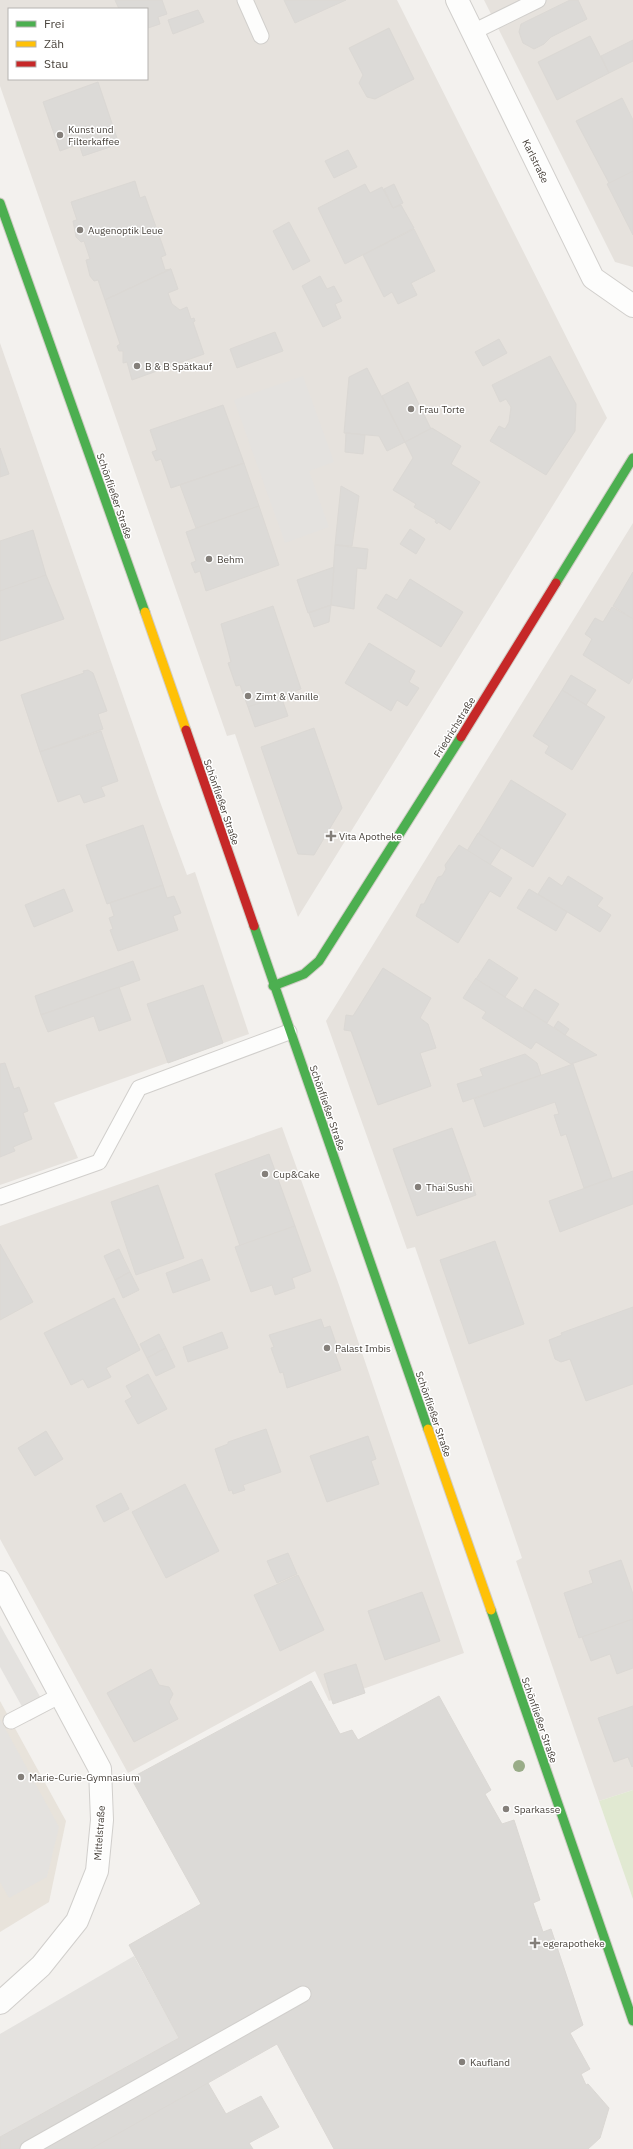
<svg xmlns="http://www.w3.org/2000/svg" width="633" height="2149" viewBox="0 0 633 2149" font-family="'IBM Plex Sans',sans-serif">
  <rect width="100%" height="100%" fill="#f3f1ee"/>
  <!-- residential -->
  <g fill="#e6e2dd" fill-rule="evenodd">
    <path d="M0,0H397L607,418L298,917L235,734L227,736L0,86ZM9,9H147V79H9Z"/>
    <polygon points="484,0 633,0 633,267 615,262"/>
    <polygon points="0,343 159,799 187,875 195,872 249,1034 54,1103 78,1158 0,1185"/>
    <polygon points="633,523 633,1790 599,1801 516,1561 522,1558 415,1247 407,1249 326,1021"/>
    <polygon points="282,1127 339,1285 464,1653 329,1701 315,1671 128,1773 0,1539 0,1226"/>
  </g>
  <!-- education -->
  <polygon fill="#e8e3db" points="0,1701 66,1821 49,1902 0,1932"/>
  <!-- green -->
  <polygon fill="#e1e9d2" points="633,1790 633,1899 599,1801"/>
  <!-- parking -->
  <g fill="#e4e2df">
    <polygon points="303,376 334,462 309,471 329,527 285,543 234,400"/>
    <polygon points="0,1625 48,1711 30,1721 0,1667"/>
    <polygon points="0,1719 59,1827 47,1877 9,1898 0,1882"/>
    <polygon points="134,1956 179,2038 0,2137 0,2034"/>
  </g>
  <!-- building -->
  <g fill="#dcdad7" stroke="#dbd8d4">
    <polygon points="115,0 162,0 167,14 158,17 160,24 148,28 147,9 119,9"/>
    <polygon points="284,0 346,0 295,23"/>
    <polygon points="570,0 578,0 587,19 551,37 544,44 534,49 523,43 519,32 521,24"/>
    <polygon points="198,10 204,22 173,34 168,20"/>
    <polygon points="389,28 414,79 375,99 367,97 359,83 363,75 349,48"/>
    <polygon points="590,36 609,73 557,100 538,62"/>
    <polygon points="633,40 633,61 609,73 601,56"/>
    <polygon points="98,82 119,144 83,156 79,144 60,151 43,102"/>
    <polygon points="622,98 633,120 633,171 609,183 576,121"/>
    <polygon points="348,150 357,167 334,178 325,161"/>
    <polygon points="633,171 633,235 607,184"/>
    <polygon points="135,181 140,198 145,196 166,255 161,257 165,270 171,269 105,300 98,280 94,281 90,276 86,260 90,259 84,241 81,242 76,237 73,221 77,220 71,202"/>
    <polygon points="365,184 370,193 382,187 393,208 401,205 414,228 345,264 318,208"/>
    <polygon points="394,184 403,203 393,208 384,189"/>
    <polygon points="289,222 310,261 293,270 273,231"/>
    <polygon points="414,229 435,271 411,283 417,295 398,304 392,292 384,297 363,255"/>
    <polygon points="171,269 178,289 168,293 172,304 180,310 187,307 191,319 194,318 195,321 193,322 204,354 132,380 127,362 123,363 123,351 119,351 117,346 120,344 105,300"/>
    <polygon points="320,276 327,289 334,286 342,301 335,304 341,318 323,327 302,286"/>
    <polygon points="275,332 283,351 237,368 230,349"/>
    <polygon points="499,339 507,353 483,366 475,352"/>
    <polygon points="550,356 576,404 575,431 546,475 490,441 499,426 505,429 509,422 511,407 506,399 500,402 492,385"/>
    <polygon points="367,368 405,442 387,451 379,436 344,433 349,377"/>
    <polygon points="408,382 431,429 405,442 382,396"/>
    <polygon points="223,405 244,463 171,488 161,459 156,461 152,452 157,450 150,430"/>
    <polygon points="432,428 461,446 451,464 480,482 450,530 438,522 437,524 435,522 436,520 414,507 416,504 393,490 413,458 405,442"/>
    <polygon points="346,433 365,435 363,454 345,452"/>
    <polygon points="0,448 9,474 0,477"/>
    <polygon points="244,463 259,506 196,528 180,485"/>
    <polygon points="341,486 359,496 352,546 335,545"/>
    <polygon points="259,506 279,565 206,591 200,571 195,573 191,563 196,561 186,532"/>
    <polygon points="410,529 425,539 416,554 400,544"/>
    <polygon points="33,530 46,575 0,591 0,541"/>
    <polygon points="335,545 368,549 366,569 357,568 354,609 331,605"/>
    <polygon points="334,567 331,605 308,613 297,580"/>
    <polygon points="633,572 633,619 613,606"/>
    <polygon points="46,575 64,619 0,641 0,591"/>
    <polygon points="410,579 463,612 441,647 377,608 386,594 397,600"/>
    <polygon points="331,605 329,622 314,627 309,613"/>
    <polygon points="273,606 301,689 248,707 240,685 236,686 228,663 231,662 221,624"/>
    <polygon points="612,607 633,619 633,677 629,684 583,655 592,639 585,634 595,618 603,622"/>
    <polygon points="369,643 415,671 409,682 419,688 407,706 397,700 391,711 345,683"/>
    <polygon points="88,670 93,673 107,711 98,714 103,729 40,752 21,695 84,673 83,671"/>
    <polygon points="571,675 596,690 586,705 562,690"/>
    <polygon points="562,690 605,717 572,770 545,753 549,746 533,736"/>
    <polygon points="281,696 288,716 255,727 248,707"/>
    <polygon points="314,728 342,808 314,855 298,854 261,747"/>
    <polygon points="101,731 118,781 101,787 105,796 84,803 80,794 58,802 40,752"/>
    <polygon points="511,780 566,814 533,867 478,834"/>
    <polygon points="143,825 163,885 107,904 86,845"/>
    <polygon points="478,833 501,848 490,865 467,851"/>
    <polygon points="459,845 512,878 500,897 490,891 458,943 416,916 421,904 424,904 438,877 442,876 446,869 445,865"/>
    <polygon points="568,876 603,898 597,906 611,915 600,932 538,894 549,877 562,886"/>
    <polygon points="163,885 167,898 174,896 181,913 173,916 178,930 118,951 110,930 113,929 109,918 114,916 110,903"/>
    <polygon points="64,889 73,911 34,927 25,905"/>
    <polygon points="529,889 567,912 556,931 517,908"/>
    <polygon points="489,959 518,978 505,997 476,979"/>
    <polygon points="133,961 140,980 41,1015 35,996"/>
    <polygon points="383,968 431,998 420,1018 428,1024 436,1048 420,1053 431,1086 378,1105 351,1031 344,1030 346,1015 353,1016"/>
    <polygon points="476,978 476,979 597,1055 571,1064 536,1042 531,1049 482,1018 486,1012 463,998"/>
    <polygon points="203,985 223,1043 168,1063 147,1004"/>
    <polygon points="119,987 131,1020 99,1031 94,1016 48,1032 41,1015"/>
    <polygon points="535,989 559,1004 547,1023 523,1008"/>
    <polygon points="558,1021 569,1029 565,1035 554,1027"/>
    <polygon points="525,1054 537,1063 541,1075 463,1102 457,1084 483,1076 480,1069"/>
    <polygon points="5,1063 14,1089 19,1087 28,1111 23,1113 32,1139 13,1147 15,1151 0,1157 0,1064"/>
    <polygon points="573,1064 612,1178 584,1188 566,1134 561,1136 554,1115 559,1114 555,1102 484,1127 474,1099"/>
    <polygon points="452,1128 476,1195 417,1216 393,1149"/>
    <polygon points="269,1154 295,1226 240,1246 215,1174"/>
    <polygon points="633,1171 633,1204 560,1232 549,1201"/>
    <polygon points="158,1185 184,1258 136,1275 111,1202"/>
    <polygon points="295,1226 311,1271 292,1278 295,1288 275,1295 272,1285 251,1292 235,1247"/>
    <polygon points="495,1241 524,1324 469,1344 440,1260"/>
    <polygon points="0,1244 33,1302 0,1320"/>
    <polygon points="119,1249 130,1272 115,1280 104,1256"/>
    <polygon points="202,1259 210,1280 173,1293 166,1273"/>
    <polygon points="130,1272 139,1290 123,1298 115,1280"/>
    <polygon points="114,1298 140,1350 106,1368 111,1377 88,1388 83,1379 71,1385 44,1333"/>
    <polygon points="633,1307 633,1384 586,1401 570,1359 561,1362 555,1359 549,1340 562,1335 561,1333"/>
    <polygon points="321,1319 324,1328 330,1326 339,1352 335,1353 341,1370 287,1388 283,1372 280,1373 271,1348 274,1347 269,1335"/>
    <polygon points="222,1332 228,1348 188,1362 183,1347"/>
    <polygon points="159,1334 166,1348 147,1358 140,1344"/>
    <polygon points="166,1348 175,1367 156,1376 147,1358"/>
    <polygon points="148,1374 167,1409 138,1424 125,1401 132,1397 126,1386"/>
    <polygon points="266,1429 281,1472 243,1485 245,1490 233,1494 232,1490 229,1491 215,1449 228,1444 228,1442"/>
    <polygon points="46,1431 63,1459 35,1476 18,1448"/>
    <polygon points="368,1436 376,1459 371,1461 379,1484 327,1502 310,1456"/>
    <polygon points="185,1484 219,1551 166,1578 132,1512"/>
    <polygon points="121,1493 129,1509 104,1522 96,1506"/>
    <polygon points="288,1553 297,1574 277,1583 267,1561"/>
    <polygon points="621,1560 633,1594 633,1619 579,1638 564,1593 593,1583 589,1571"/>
    <polygon points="298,1575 324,1630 280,1651 254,1595"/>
    <polygon points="422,1592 440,1641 385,1660 368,1611"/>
    <polygon points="633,1619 633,1668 617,1674 610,1654 591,1661 582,1637"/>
    <polygon points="356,1664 365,1693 333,1704 324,1674"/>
    <polygon points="151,1669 159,1685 169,1687 173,1694 169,1702 178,1719 134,1742 107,1693"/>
    <polygon points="311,1681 340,1734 352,1730 358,1740 439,1696 491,1790 485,1794 502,1824 514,1820 540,1900 533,1903 543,1932 551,1929 583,2025 570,2033 590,2069 581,2074 586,2085 588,2084 609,2108 600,2138 588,2149 334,2149 277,2044 91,2149 0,2149 0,2137 179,2038 129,1945 201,1904 131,1778"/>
    <polygon points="633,1706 633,1766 632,1767 628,1757 614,1762 598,1718"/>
    <polygon points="208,2083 226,2114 261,2096 279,2127 249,2143 253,2149 91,2149"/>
  </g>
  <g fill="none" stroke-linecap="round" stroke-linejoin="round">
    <defs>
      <g id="lane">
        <polyline points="245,0 261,36"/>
        <polyline points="473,32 538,0"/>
        <polyline points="0,1197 99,1162 139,1088 289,1032"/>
        <polyline points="11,1721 61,1695"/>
        <polyline points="28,2149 303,1994"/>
      </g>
      <g id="street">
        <polyline points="457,0 593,278 633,306"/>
        <polyline points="0,1582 100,1769 102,1820 97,1871 77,1921 41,1966 0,2003"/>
      </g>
      <g id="fast">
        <polyline points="0,203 145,612"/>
        <polyline points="556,583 633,458"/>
        <polyline points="254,926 428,1429"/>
        <polyline points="273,986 304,974 319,961 461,737"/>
        <polyline points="491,1610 633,2021"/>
      </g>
      <g id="slow">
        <polyline points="145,612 186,730"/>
        <polyline points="428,1429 491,1610"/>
      </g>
      <g id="jam">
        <polyline points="186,730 254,926"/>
        <polyline points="461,737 556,583"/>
      </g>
    </defs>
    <!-- lane casing -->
    <use href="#lane" stroke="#d1cfcc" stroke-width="17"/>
    <!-- street casing -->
    <use href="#street" stroke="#d1cfcc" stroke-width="24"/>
    <!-- fast casing -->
    <use href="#fast" stroke="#d1cdc6" stroke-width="11"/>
    <!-- slow casing -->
    <use href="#slow" stroke="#d1cdc6" stroke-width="11"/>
    <!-- jam casing -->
    <use href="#jam" stroke="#d1cdc6" stroke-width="11"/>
    <!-- lane -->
    <use href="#lane" stroke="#fdfdfc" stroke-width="15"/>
    <!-- street -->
    <use href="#street" stroke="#fdfdfc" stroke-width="22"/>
    <!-- fast -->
    <use href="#fast" stroke="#4caf50" stroke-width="9"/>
    <!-- slow -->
    <use href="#slow" stroke="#ffc107" stroke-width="9"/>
    <!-- jam -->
    <use href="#jam" stroke="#c62828" stroke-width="9"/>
  </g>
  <!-- trees -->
  <circle fill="#99ac88" cx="519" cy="1766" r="6"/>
  <!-- markers -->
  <g fill="#847f7a" stroke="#fff" stroke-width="1.5">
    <circle cx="60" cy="135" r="4"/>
    <circle cx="80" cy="230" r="4"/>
    <circle cx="137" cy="366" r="4"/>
    <circle cx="411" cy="409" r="4"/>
    <circle cx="209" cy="559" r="4"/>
    <circle cx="248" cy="696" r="4"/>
    <path d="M329 830h4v4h4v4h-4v4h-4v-4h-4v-4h4z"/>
    <circle cx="265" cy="1174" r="4"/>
    <circle cx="418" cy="1187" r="4"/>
    <circle cx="327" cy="1348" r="4"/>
    <circle cx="21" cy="1777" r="4"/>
    <circle cx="506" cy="1809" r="4"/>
    <path d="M533 1937h4v4h4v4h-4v4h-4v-4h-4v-4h4z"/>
    <circle cx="462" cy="2062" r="4"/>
  </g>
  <g text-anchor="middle" stroke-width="3" stroke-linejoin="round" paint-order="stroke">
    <!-- poi labels -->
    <g font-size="10" fill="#48423b" stroke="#fff" text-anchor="start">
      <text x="68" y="133">Kunst und<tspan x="68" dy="12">Filterkaffee</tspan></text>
      <text x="88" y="234">Augenoptik Leue</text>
      <text x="145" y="370">B &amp; B Spätkauf</text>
      <text x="419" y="413">Frau Torte</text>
      <text x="217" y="563">Behm</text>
      <text x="256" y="700">Zimt &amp; Vanille</text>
      <text x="339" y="840">Vita Apotheke</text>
      <text x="273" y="1178">Cup&amp;Cake</text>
      <text x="426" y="1191">Thai Sushi</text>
      <text x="335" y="1352">Palast Imbis</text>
      <text x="29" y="1781">Marie-Curie-Gymnasium</text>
      <text x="514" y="1813">Sparkasse</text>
      <text x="543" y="1947">egerapotheke</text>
      <text x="470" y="2066">Kaufland</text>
    </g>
    <!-- street labels -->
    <g font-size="10" fill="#48423b" stroke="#fff">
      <text transform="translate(536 161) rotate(64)" y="4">Karlstraße</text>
      <text transform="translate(115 496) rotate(71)" y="4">Schönfließer Straße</text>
      <text transform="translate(454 727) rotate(-58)" y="4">Friedrichstraße</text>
      <text transform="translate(222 802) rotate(71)" y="4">Schönfließer Straße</text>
      <text transform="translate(328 1108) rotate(71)" y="4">Schönfließer Straße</text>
      <text transform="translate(434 1414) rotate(71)" y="4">Schönfließer Straße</text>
      <text transform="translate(540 1720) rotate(71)" y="4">Schönfließer Straße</text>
      <text transform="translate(99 1833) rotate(-86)" y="4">Mittelstraße</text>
    </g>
  </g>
  <!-- legend -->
  <rect x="8" y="8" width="140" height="72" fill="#ffffff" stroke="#b6b3b1"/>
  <rect x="16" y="21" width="20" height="6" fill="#4caf50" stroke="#b6b3b1"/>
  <text x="44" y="28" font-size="12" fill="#48423b">Frei</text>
  <rect x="16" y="41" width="20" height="6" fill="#ffc107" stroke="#b6b3b1"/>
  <text x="44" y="48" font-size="12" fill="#48423b">Zäh</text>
  <rect x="16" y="61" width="20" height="6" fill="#c62828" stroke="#b6b3b1"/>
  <text x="44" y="68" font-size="12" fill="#48423b">Stau</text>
</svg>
